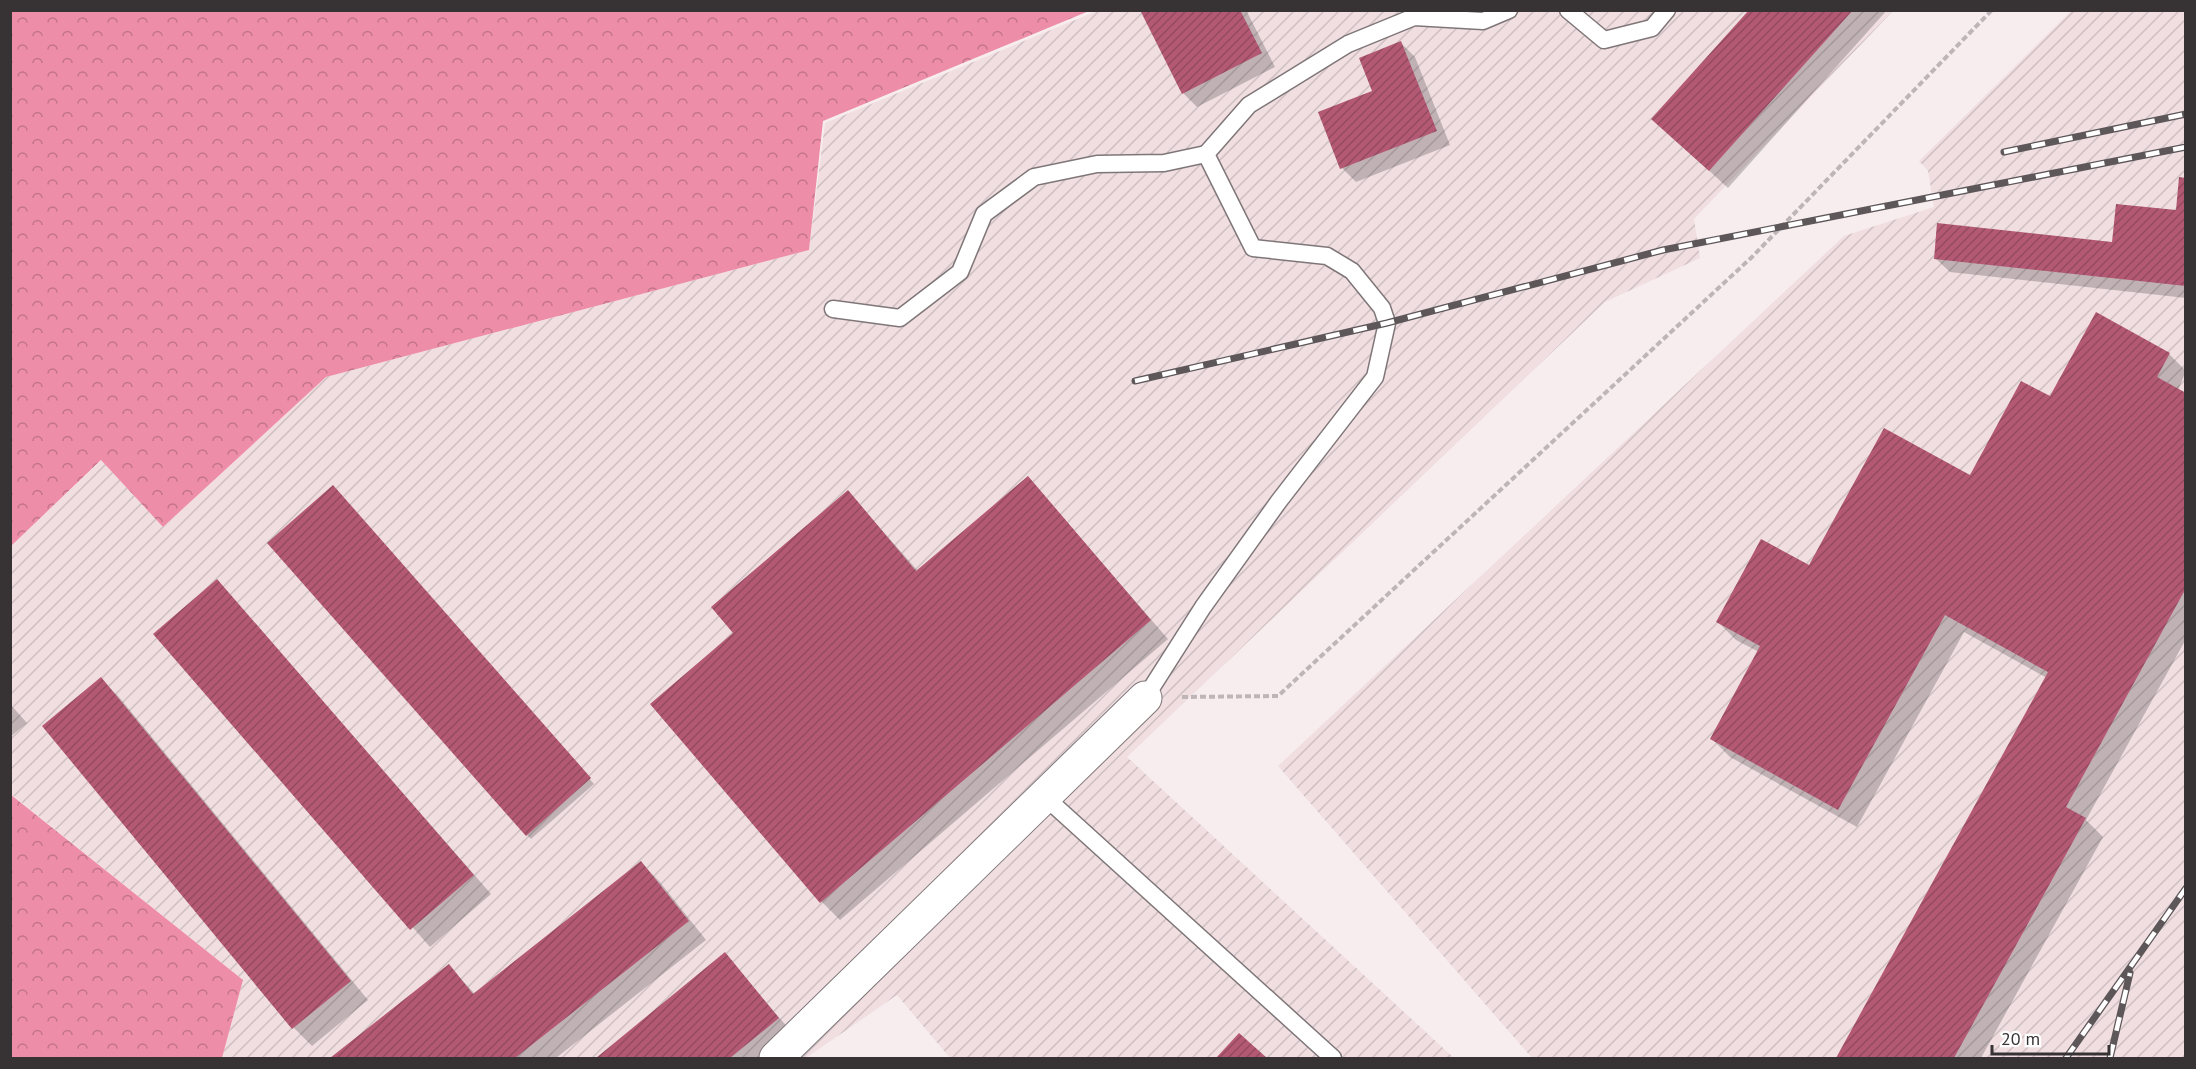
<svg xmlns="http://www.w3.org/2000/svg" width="2196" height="1069" viewBox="0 0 2196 1069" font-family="'PT Sans',sans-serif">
  <defs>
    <pattern id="industrial-furrows" width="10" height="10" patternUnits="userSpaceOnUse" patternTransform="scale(1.5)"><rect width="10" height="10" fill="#f0dee1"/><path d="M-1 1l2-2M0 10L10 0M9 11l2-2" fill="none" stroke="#cebfc2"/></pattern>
    <pattern id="forest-crowns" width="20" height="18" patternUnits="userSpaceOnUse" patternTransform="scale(1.5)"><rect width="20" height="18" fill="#ee8da7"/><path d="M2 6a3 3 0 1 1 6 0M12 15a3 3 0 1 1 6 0" fill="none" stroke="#c27489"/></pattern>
    <pattern id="building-hatch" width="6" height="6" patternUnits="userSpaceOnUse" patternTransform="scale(1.5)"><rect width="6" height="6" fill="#b45974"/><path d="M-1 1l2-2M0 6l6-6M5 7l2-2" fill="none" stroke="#934a60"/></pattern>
  </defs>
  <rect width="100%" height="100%" fill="#f7edef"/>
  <!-- industrial -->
  <g fill="url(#industrial-furrows)">
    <polygon points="1097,11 1893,11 1694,219 1700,258 1605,302 1127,757 1454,1058 950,1058 897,995 806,1058 222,1058 243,980 11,794 11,546 102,460 163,527 326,377 809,250 825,123"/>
    <polygon points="2071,11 2185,11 2185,1058 1532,1058 1278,766 1844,236 1934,207 1928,171 1919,161"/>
  </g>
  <!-- forest -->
  <g fill="url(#forest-crowns)">
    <polygon points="11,10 1089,10 1089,11 823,121 809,250 326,377 163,527 101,460 11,546"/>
    <polygon points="10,794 243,980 222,1058 11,1058"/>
  </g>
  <!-- shadow -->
  <g fill="#0003">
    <polygon points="1141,10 1246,10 1275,67 1197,107 1183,93"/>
    <polygon points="1751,10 1887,10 1728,188 1653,119"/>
    <polygon points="1401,43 1415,57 1450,145 1356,182 1342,168 1374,92"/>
    <polygon points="2186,180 2186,298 1950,272 1935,258 2113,244 2177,211"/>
    <polygon points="2169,354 2186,371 2178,390 2186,395 2186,639 2086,820 2103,837 1981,1058 1838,1058 2047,678 1964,632 1857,827 1730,757 1711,738 1759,652 1736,640 1718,622 1970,477 2050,398"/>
    <polygon points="1028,478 1168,639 840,920 822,902 735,633 848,492 918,571"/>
    <polygon points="337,491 594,784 531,839 527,835"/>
    <polygon points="217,581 491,894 430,947 155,634"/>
    <polygon points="101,679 119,697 368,1000 312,1046 294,1028 44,726"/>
    <polygon points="10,704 27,723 10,737"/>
    <polygon points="641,863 659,881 706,940 556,1058 332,1058 449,966 475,994"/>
    <polygon points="724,954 796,1037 769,1058 598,1058"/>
    <polygon points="1240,1035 1265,1058 1218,1058"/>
  </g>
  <!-- building -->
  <g fill="url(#building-hatch)">
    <polygon points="1140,10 1240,10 1262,53 1182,94"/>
    <polygon points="1749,10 1853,10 1709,171 1651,119"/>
    <polygon points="1401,41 1437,131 1340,169 1318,112 1372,91 1359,58"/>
    <polygon points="2179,177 2186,178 2186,286 1934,259 1937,223 2112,242 2116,204 2176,210"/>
    <polygon points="2096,312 2170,353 2157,377 2186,393 2186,588 2066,807 2086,818 1954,1058 1836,1058 2048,672 1945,615 1838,810 1710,739 1760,646 1716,622 1761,539 1809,565 1884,428 1970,475 2021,381 2050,396"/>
    <polygon points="1028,476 1151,620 820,903 650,704 733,633 711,607 848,490 916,571"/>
    <polygon points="333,485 591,778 526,836 267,543"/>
    <polygon points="217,579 474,875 410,930 153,634"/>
    <polygon points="101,677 351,981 292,1029 42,726"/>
    <polygon points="641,861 689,921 515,1058 330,1058 449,964 473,994"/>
    <polygon points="725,952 779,1018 730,1058 596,1058"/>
    <polygon points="1239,1033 1267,1058 1216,1058"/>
  </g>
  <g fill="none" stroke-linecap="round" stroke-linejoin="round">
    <defs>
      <g id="service">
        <polyline points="1568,10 1604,40 1652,28 1667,10"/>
        <polyline points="833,309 900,318 960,272 984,214 1034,177 1097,164 1164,163 1206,154"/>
        <polyline points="1145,698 1203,607 1279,501 1375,377 1387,323 1382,308 1352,271 1327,256 1253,248 1206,154 1249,105 1348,44 1414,17 1483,21 1509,10"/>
        <polyline points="1044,796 1333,1058"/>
      </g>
      <polyline id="minor" points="776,1058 1145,698"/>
    </defs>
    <!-- service casing -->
    <use href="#service" stroke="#7f7678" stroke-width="19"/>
    <!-- minor casing -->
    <use href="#minor" stroke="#7f7678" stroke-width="35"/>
    <!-- path -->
    <polyline stroke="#bdb5b7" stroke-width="4" stroke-dasharray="6 3" stroke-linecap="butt" points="1182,697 1278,696 1752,257 1992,10"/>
    <!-- service -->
    <use href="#service" stroke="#fff" stroke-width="16"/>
    <!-- minor -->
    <use href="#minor" stroke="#fff" stroke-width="33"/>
    <defs>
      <g id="rail">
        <polyline points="2004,152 2186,114"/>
        <polyline points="1135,381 1387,323 1663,250 2186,147"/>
        <polyline points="2066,1058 2186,888"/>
        <polyline points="2110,1058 2130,973"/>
      </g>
    </defs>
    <!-- rail casing -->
    <use href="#rail" stroke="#5d5759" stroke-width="7"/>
    <!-- rail -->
    <use href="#rail" stroke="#fff" stroke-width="4.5" stroke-dasharray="14" stroke-linecap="butt"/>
  </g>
  <!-- border -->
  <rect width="2196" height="1069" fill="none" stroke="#373334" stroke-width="24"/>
  <!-- scale -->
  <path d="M1992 1045v9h117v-9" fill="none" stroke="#373334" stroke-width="3"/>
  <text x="2001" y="1045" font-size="18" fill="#373334" stroke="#ffffff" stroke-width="4.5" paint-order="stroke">20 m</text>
</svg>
